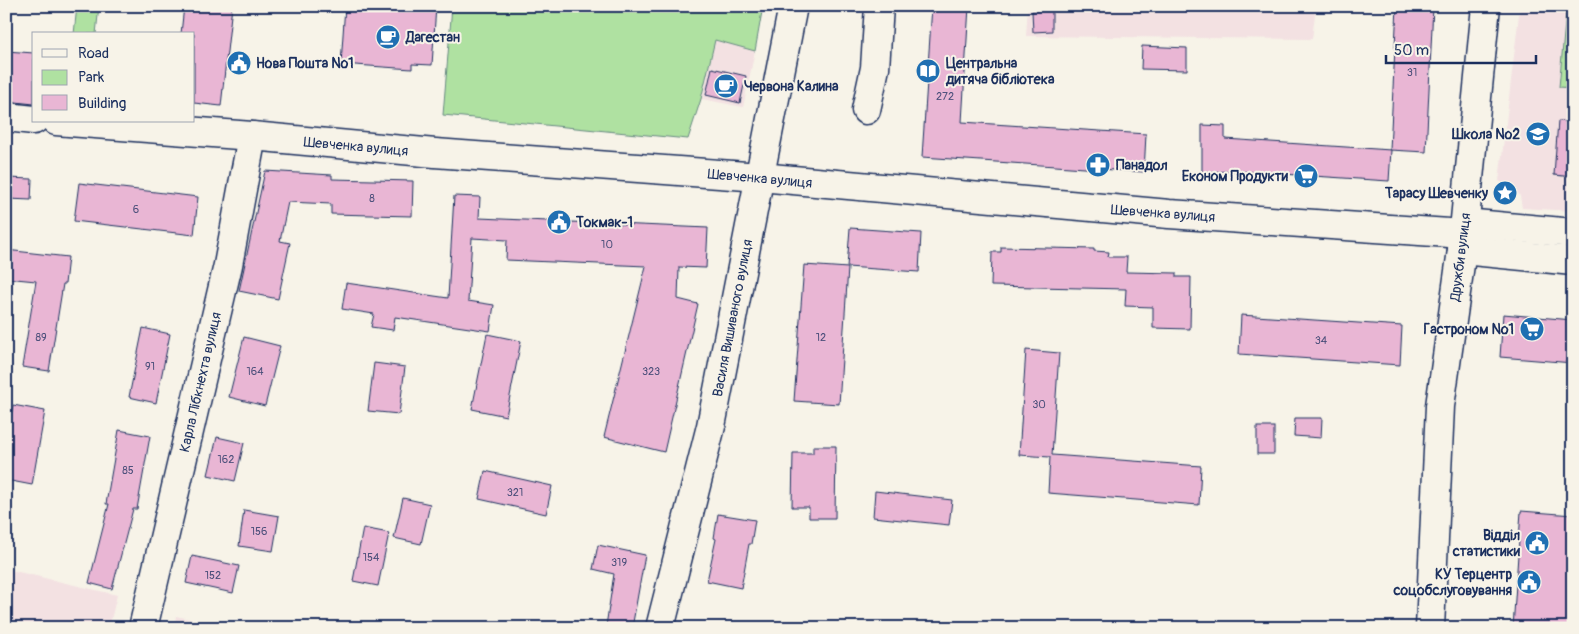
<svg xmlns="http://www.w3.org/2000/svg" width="1579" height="634" viewBox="0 0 1579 634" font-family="Pangolin,sans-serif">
  <rect width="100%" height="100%" fill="#f7f3e8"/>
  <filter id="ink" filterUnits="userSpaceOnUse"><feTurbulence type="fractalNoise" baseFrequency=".02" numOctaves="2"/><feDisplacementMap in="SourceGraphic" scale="10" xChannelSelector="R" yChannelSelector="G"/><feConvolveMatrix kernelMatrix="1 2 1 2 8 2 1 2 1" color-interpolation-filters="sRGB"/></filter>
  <g filter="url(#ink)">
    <!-- built -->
    <g fill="#f3e1e2">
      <polygon points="1028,6 1316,6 1312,39 1026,36"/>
      <polygon points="1520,6 1573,6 1573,211 1522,208 1520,196 1515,189 1499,181"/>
      <polygon points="715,40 755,51 743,107 702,99"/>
      <polygon points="6,569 117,595 109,628 6,628"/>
      <polygon points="176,616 229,628 174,628"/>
    </g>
    <!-- green -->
    <g fill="#afe1a1" stroke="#658880">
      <polygon points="77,6 99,6 96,34 74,34"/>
      <polygon points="452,6 763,6 755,51 715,40 701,99 688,139 443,115"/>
      <polygon points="1566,12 1573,13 1573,88 1559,87"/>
    </g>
    <!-- building -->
    <g fill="#e9b6d4" stroke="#1b2f5e">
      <polygon points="184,6 232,6 221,106 194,103 194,34 181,34"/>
      <polygon points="345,6 436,6 432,65 412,64 412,69 341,64"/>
      <polygon points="932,6 969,6 962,122 1146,134 1144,172 922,157"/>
      <polygon points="1397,6 1433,6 1426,152 1390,150"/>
      <polygon points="1052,10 1052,31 1033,32 1032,11"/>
      <polygon points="1142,46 1187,48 1187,70 1141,69"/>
      <polygon points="6,51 34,53 34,104 6,101"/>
      <polygon points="712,68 746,76 740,103 706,95"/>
      <polygon points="1558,121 1573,122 1573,177 1554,175"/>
      <polygon points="1202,125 1225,126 1225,139 1391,150 1389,181 1237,171 1202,172"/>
      <polygon points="265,171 332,175 332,179 413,181 412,216 331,214 331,204 288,202 280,241 290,243 278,299 239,291"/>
      <polygon points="8,178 32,179 31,200 8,199"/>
      <polygon points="79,183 198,197 194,235 74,221"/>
      <polygon points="454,196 480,197 479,218 708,228 706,268 679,267 678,299 698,304 664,452 604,437 646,266 506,260 507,240 472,238 468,301 494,305 490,331 395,317 393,330 371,327 374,314 342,309 346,283 448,298"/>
      <polygon points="850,228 921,233 919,272 847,267"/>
      <polygon points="1001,247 1094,249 1094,251 1109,252 1108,257 1127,257 1126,272 1176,273 1176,277 1191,277 1190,329 1153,328 1153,307 1125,306 1126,289 991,286 992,252 1001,252"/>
      <polygon points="6,250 68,257 65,284 63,284 49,371 22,367 36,281 6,278"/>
      <polygon points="804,265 848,268 839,404 794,401"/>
      <polygon points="1503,314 1573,320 1573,363 1500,357"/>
      <polygon points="1241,315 1402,326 1400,365 1239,354"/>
      <polygon points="143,328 170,334 156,403 129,397"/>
      <polygon points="487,334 521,341 506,416 472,409"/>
      <polygon points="244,337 280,346 265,406 229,397"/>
      <polygon points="1026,350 1059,353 1052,455 1201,466 1199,505 1048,493 1050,457 1019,455"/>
      <polygon points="374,363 405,367 399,414 368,411"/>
      <polygon points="13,405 45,411 32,485 6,480 6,441"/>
      <polygon points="1295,418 1322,418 1321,438 1294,436"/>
      <rect x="1257" y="427" width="17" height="27"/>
      <polygon points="119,430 150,436 137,509 133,509 112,589 89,583 109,504 106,504"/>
      <polygon points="217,437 244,443 235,481 208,475"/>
      <polygon points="813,446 836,446 835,518 809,518 809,507 792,507 793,453 813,453"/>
      <polygon points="485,471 552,486 546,514 479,499"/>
      <polygon points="875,491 952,500 949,525 873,517"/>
      <polygon points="403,498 430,504 421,544 394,538"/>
      <polygon points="244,510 279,516 273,551 239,546"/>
      <polygon points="1521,511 1573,515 1573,567 1568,628 1513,628"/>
      <polygon points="718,514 755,520 751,544 749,544 741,588 707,581 716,539 714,538"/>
      <polygon points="363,528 389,533 378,586 353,581"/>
      <polygon points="598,545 645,555 632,628 606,626 614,574 593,569"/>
      <polygon points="192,556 239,566 233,593 186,583"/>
    </g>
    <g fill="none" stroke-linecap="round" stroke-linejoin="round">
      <defs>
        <g id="minor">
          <polyline points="866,110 875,68 879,6"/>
          <polyline points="6,117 34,120"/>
          <polyline points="56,121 252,136 435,153 760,177 1169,214 1464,234"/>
          <polyline points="1465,223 1573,233"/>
          <polyline points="1462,250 1573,261"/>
          <polyline points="143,628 228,265 252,136"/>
          <polyline points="660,628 711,426 793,6"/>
          <polyline points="1430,628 1440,406 1462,250 1486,6"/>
        </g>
      </defs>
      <!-- minor casing -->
      <use href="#minor" stroke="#1b2f5e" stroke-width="31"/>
      <!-- minor -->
      <use href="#minor" stroke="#f7f3e8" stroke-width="28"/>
    </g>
  </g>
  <!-- icons -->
  <defs>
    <symbol id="cafe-disc" viewBox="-11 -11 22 22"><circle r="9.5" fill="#1f6fb2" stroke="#f7f3e8"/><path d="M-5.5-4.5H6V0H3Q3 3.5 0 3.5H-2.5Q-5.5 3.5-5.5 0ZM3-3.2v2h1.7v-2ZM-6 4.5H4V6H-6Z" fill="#fff"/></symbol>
    <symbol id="civic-disc" viewBox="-11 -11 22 22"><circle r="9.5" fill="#1f6fb2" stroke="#f7f3e8"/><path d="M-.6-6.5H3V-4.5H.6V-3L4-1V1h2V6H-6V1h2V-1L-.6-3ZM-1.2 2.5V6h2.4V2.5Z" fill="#fff"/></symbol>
    <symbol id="library-disc" viewBox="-11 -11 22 22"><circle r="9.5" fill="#1f6fb2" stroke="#f7f3e8"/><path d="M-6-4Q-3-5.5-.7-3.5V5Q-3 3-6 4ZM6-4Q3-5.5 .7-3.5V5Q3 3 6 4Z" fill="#fff"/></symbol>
    <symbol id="school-disc" viewBox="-11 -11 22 22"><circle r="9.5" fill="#1f6fb2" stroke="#f7f3e8"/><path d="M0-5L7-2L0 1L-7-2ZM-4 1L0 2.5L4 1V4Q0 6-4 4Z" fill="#fff"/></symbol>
    <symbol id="pharmacy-disc" viewBox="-11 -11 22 22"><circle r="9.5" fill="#1f6fb2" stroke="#f7f3e8"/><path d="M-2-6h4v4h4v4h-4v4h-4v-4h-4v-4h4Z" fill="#fff"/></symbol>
    <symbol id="supermarket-disc" viewBox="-11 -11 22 22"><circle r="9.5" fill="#1f6fb2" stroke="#f7f3e8"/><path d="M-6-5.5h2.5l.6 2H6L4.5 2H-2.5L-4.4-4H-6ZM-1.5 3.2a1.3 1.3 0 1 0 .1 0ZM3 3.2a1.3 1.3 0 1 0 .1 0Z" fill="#fff"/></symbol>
    <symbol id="sight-disc" viewBox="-11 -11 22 22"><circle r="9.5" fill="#1f6fb2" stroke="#f7f3e8"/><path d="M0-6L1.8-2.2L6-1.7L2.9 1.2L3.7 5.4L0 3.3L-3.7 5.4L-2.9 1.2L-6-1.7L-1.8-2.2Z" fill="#fff"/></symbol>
  </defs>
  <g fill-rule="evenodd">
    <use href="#cafe-disc" x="374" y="23" width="28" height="28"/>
    <use href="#civic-disc" x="225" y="49" width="28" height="28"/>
    <use href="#library-disc" x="914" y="57" width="28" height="28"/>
    <use href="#cafe-disc" x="712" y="72" width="28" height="28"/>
    <use href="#school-disc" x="1524" y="120" width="28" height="28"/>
    <use href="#pharmacy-disc" x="1084" y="151" width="28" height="28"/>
    <use href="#supermarket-disc" x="1292" y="162" width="28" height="28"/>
    <use href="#sight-disc" x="1491" y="179" width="28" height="28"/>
    <use href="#civic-disc" x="545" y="208" width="28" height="28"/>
    <use href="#supermarket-disc" x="1518" y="315" width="28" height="28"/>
    <use href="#civic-disc" x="1523" y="529" width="28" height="28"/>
    <use href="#civic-disc" x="1515" y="568" width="28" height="28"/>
  </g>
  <g text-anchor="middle" stroke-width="4" stroke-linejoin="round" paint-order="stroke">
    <!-- number labels -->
    <g font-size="11" fill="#4e517c">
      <text x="1412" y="76">31</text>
      <text x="945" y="100">272</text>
      <text x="372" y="202">8</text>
      <text x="136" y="213">6</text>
      <text x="607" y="248">10</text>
      <text x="41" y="341">89</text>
      <text x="821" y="341">12</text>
      <text x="1321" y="344">34</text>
      <text x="150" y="370">91</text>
      <text x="255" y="375">164</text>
      <text x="651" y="375">323</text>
      <text x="1039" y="408">30</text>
      <text x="226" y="463">162</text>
      <text x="128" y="474">85</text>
      <text x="515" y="496">321</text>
      <text x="259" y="535">156</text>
      <text x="371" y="561">154</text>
      <text x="619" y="566">319</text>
      <text x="213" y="579">152</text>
    </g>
    <!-- poi labels -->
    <g font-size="14" font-weight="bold" fill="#1b2f5e" stroke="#f7f3e8" text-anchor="start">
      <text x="406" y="42">Дагестан</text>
      <text x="256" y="68">Нова Пошта №1</text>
      <text x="946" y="68">Центральна<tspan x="946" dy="16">дитяча бібліотека</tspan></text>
      <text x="744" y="91">Червона Калина</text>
      <text x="1520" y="139" text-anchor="end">Школа №2</text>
      <text x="1116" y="170">Панадол</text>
      <text x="1288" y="181" text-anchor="end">Економ Продукти</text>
      <text x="1488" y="198" text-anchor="end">Тарасу Шевченку</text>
      <text x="576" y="227">Токмак-1</text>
      <text x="1514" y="334" text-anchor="end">Гастроном №1</text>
      <text x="1520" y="540" text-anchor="end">Відділ<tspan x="1520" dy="16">статистики</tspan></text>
      <text x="1512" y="579" text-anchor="end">КУ Терцентр<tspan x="1512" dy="16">соцобслуговування</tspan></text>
    </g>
    <!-- street labels -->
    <g font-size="14" fill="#1b2f5e" stroke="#f7f3e8">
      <text transform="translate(356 146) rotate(5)" y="5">Шевченка вулиця</text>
      <text transform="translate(760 178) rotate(5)" y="5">Шевченка вулиця</text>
      <text transform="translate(1163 213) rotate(4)" y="5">Шевченка вулиця</text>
      <text transform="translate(1460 257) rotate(-83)" y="5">Дружби вулиця</text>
      <text transform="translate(732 318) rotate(-79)" y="5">Василя Вишиваного вулиця</text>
      <text transform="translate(200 382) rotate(-77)" y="5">Карла Лібкнехта вулиця</text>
    </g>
  </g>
  <!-- margin -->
  <rect width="1579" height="634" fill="none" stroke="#f7f3e8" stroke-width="25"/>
  <rect x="12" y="12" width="1554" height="609" fill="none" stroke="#1b2f5e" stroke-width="2" filter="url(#ink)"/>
  <!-- legend -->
  <rect x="32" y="32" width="162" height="90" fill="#f7f3e8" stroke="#9fa5b1"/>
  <rect x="42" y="49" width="25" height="8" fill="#f7f3e8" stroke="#9fa5b1"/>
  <text x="78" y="58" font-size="15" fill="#1b2f5e">Road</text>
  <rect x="42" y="70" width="25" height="15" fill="#afe1a1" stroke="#9fa5b1"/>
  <text x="78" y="82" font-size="15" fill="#1b2f5e">Park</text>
  <rect x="42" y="95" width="25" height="15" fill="#e9b6d4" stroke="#9fa5b1"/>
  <text x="78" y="108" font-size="15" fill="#1b2f5e">Building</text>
  <!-- scale -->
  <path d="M1386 55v8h150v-8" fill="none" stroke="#1b2f5e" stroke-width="2.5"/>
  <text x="1394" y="55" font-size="15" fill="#1b2f5e" stroke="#f7f3e8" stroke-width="4" paint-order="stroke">50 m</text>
</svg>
